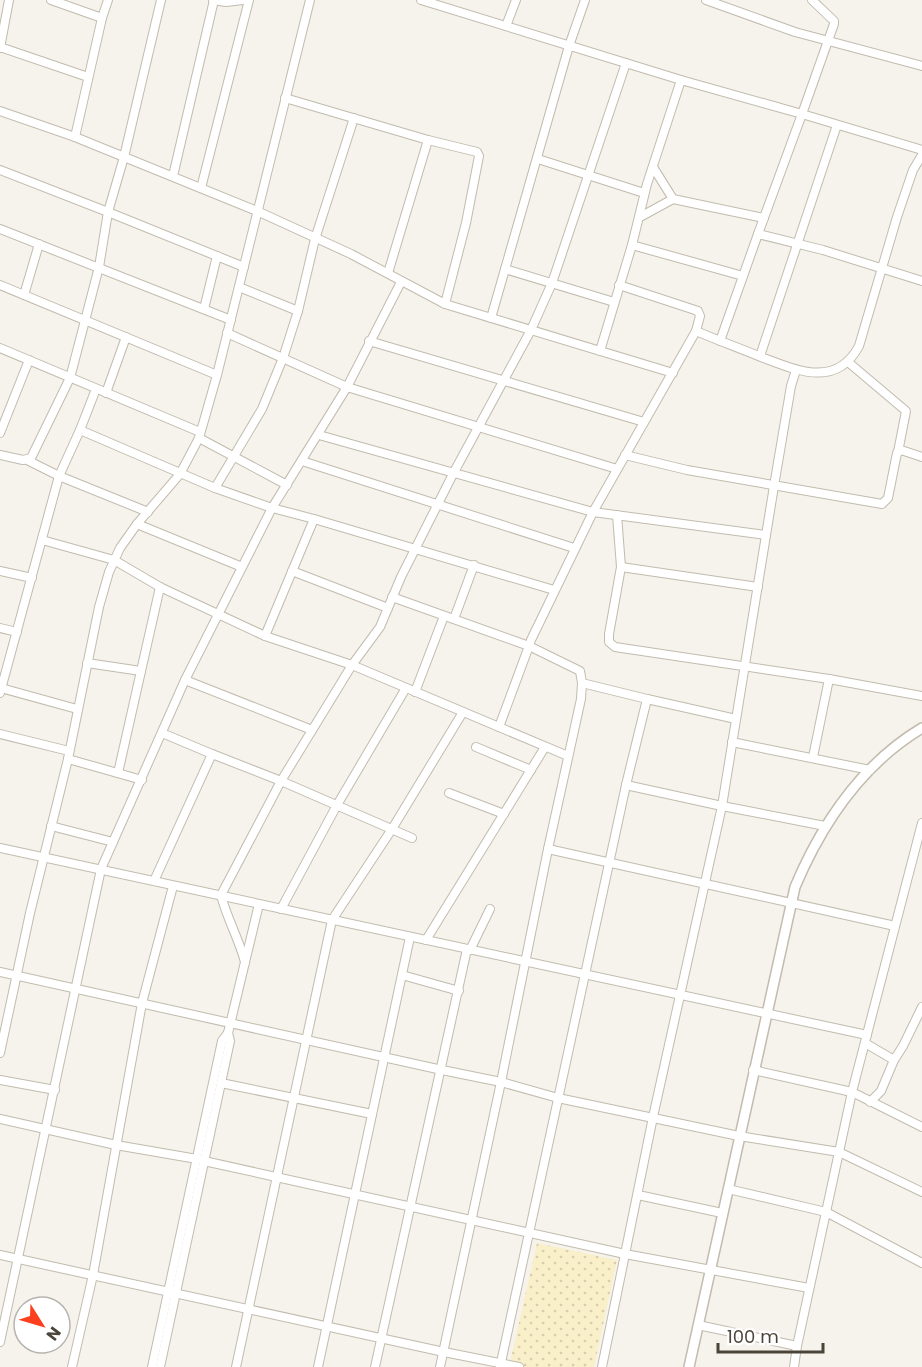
<svg xmlns="http://www.w3.org/2000/svg" width="922" height="1367" viewBox="0 0 922 1367" font-family="Poppins,sans-serif">
  <defs>
    <pattern id="sand-dots" width="8" height="8" patternUnits="userSpaceOnUse" patternTransform="scale(1.5)"><rect width="8" height="8" fill="#f9efc9"/><path d="M2 2h.1M6 6h.1" fill="none" stroke="#d7cead" stroke-width="1.8" stroke-linecap="round"/></pattern>
  </defs>
  <rect width="100%" height="100%" fill="#f6f3ec"/>
  <!-- sand -->
  <polygon fill="url(#sand-dots)" points="537,1243 617,1260 594,1367 509,1367"/>
  <g fill="none" stroke-linecap="round" stroke-linejoin="round">
    <defs>
      <g id="minor">
        <polyline points="51,0 102,18"/>
        <polyline points="213,0 226,2 243,0"/>
        <polyline points="421,0 681,80"/>
        <polyline points="706,0 795,32 922,66"/>
        <polyline points="812,0 834,21 834,24 802,114 922,150"/>
        <polyline points="506,26 516,0"/>
        <polyline points="0,47 88,77"/>
        <polyline points="0,48 9,0"/>
        <polyline points="285,98 428,140 477,152 479,156 466,223 445,304"/>
        <polyline points="0,111 75,137 257,211 351,254 445,304 673,373"/>
        <polyline points="75,137 102,18 108,0"/>
        <polyline points="538,159 644,193"/>
        <polyline points="653,167 673,199 764,218"/>
        <polyline points="0,170 108,212 244,267"/>
        <polyline points="173,176 214,0"/>
        <polyline points="201,188 249,0"/>
        <polyline points="640,217 673,199"/>
        <polyline points="0,229 231,320"/>
        <polyline points="632,245 743,276"/>
        <polyline points="505,269 614,302"/>
        <polyline points="388,273 428,140"/>
        <polyline points="0,285 217,375"/>
        <polyline points="239,287 298,311"/>
        <polyline points="24,295 39,244"/>
        <polyline points="204,309 217,256"/>
        <polyline points="491,318 569,46 585,0"/>
        <path d="M696,331C717,340 739,348 761,357C796,370 836,389 859,346L897,217L913,170L922,155"/>
        <polyline points="227,333 347,387 617,469"/>
        <polyline points="369,341 644,422"/>
        <polyline points="720,341 758,234 823,250 922,281"/>
        <polyline points="0,348 200,432"/>
        <polyline points="600,351 632,245 647,184 681,80 802,114 758,234"/>
        <polyline points="760,356 837,125"/>
        <polyline points="848,362 906,411 898,452"/>
        <polyline points="96,389 80,430 215,488 272,508 347,387 401,282"/>
        <polyline points="106,393 126,337"/>
        <polyline points="0,433 29,360"/>
        <polyline points="319,435 593,512 766,535"/>
        <polyline points="199,438 287,485"/>
        <polyline points="0,455 23,460 31,458 70,378 99,267 108,212 124,157 161,0"/>
        <polyline points="625,455 687,470 882,504 888,498 897,453 901,450 922,457"/>
        <polyline points="27,460 59,476 148,512"/>
        <polyline points="302,461 574,548"/>
        <polyline points="215,488 262,409 283,358 298,311 315,239 354,118"/>
        <polyline points="617,515 621,567 609,634 609,642 615,647 829,679 922,696"/>
        <polyline points="137,524 242,567"/>
        <polyline points="42,540 114,560 160,587 265,636 352,665 568,756"/>
        <polyline points="621,567 758,587"/>
        <polyline points="0,571 32,578"/>
        <polyline points="292,571 388,608"/>
        <polyline points="392,597 529,646 499,727"/>
        <polyline points="454,619 474,565"/>
        <polyline points="0,628 17,632"/>
        <polyline points="265,636 314,519"/>
        <polyline points="87,663 141,671"/>
        <polyline points="185,680 312,730"/>
        <polyline points="582,683 647,699"/>
        <polyline points="1,688 77,709"/>
        <polyline points="415,692 444,616"/>
        <polyline points="0,693 59,476 80,430"/>
        <polyline points="162,733 212,754"/>
        <polyline points="0,734 69,751"/>
        <polyline points="732,742 870,770"/>
        <polyline points="476,747 531,770"/>
        <polyline points="813,757 829,679"/>
        <polyline points="68,759 142,780"/>
        <polyline points="118,773 160,587"/>
        <polyline points="626,785 722,806 825,826"/>
        <polyline points="449,793 504,814"/>
        <polyline points="51,826 113,842"/>
        <polyline points="0,848 867,1035"/>
        <polyline points="548,849 895,926"/>
        <polyline points="154,881 212,754 281,781 412,838"/>
        <polyline points="281,909 337,805 406,688"/>
        <polyline points="426,940 545,747"/>
        <polyline points="470,950 490,909"/>
        <path d="M245,962C239,939 227,919 221,895L281,781L352,665L380,627L401,577L454,472L531,330L552,283L626,63"/>
        <polyline points="0,972 442,1070 501,1082 558,1098 739,1136 839,1152 922,1192"/>
        <polyline points="402,975 459,991"/>
        <polyline points="865,1043 894,1060 903,1046 922,1007"/>
        <polyline points="0,1053 30,913 68,759 99,607 109,572 120,548 137,524 180,474 199,438 217,375 310,0"/>
        <polyline points="753,1070 852,1092 922,1127"/>
        <polyline points="0,1080 55,1090"/>
        <polyline points="221,1083 372,1114"/>
        <polyline points="870,1102 881,1091 894,1060"/>
        <polyline points="0,1119 116,1145 197,1159"/>
        <polyline points="204,1161 625,1254 809,1288"/>
        <polyline points="728,1189 826,1212 922,1263"/>
        <polyline points="638,1195 722,1213"/>
        <polyline points="0,1255 444,1352 519,1367"/>
        <polyline points="698,1325 797,1346"/>
        <polyline points="0,1342 101,869 185,680 272,508 314,519 554,590"/>
        <polyline points="72,1367 93,1275 142,1003 173,886"/>
        <polyline points="152,1367 222,1041 228,1033"/>
        <polyline points="160,1367 230,1041 228,1033 259,904"/>
        <polyline points="236,1367 332,920 392,829 463,712"/>
        <polyline points="318,1367 410,937"/>
        <polyline points="375,1367 467,949"/>
        <polyline points="440,1367 501,1082 548,849 581,699 582,683 580,671 529,646 531,640 593,512 696,331 700,316 698,311 695,310 619,285"/>
        <polyline points="500,1367 626,785 647,699 736,719"/>
        <polyline points="602,1367 653,1117 722,806 774,486 791,386 796,370"/>
        <polyline points="794,1367 797,1346 852,1092 922,823"/>
      </g>
      <path id="tertiary" d="M689,1367L795,887C822,823 862,764 922,728"/>
    </defs>
    <!-- minor casing -->
    <use href="#minor" stroke="#c2bbae" stroke-width="10"/>
    <!-- tertiary casing -->
    <use href="#tertiary" stroke="#c2bbae" stroke-width="12"/>
    <!-- minor -->
    <use href="#minor" stroke="#fff" stroke-width="8"/>
    <!-- tertiary -->
    <use href="#tertiary" stroke="#fff" stroke-width="9"/>
  </g>
  <!-- north arrow -->
  <g transform="translate(42 1325) rotate(127)"><circle r="28" fill="#ffffff" stroke="#b7b4b0" stroke-width="1.5"/>
  <path d="M0-4.5L10 22L0 15L-10 22Z" fill="#fc3f1d"/>
  <text y="-9" font-size="16" font-weight="bold" text-anchor="middle" fill="#4b4439">N</text>
  </g>
  <!-- scale -->
  <path d="M718 1343v9h105v-9" fill="none" stroke="#4b4439" stroke-width="3"/>
  <text x="727" y="1343" font-size="18" fill="#4b4439" stroke="#ffffff" stroke-width="4.5" paint-order="stroke">100 m</text>
</svg>
